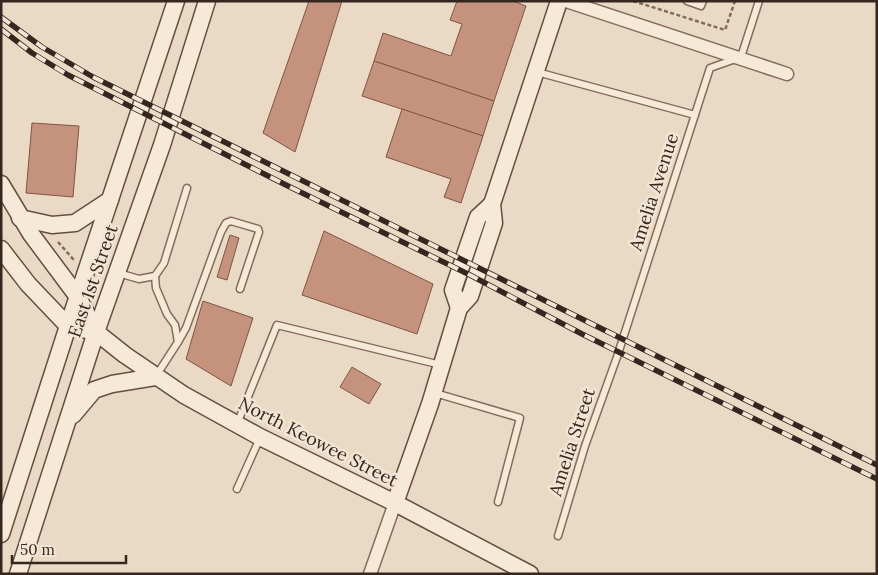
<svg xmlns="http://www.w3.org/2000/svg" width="878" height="575" viewBox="0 0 878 575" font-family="Lora,serif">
  <rect width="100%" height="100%" fill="#eadac5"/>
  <!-- building -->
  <g fill="#c5927e" stroke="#805544">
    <polygon points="309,1 342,1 295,152 263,133"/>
    <polygon points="457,1 513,1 526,6 494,101 374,61 383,33 451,56 462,24 450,20"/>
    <polygon points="374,61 494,101 483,136 362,96"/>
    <polygon points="402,109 483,136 461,203 444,197 451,179 386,157"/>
    <polygon points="32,123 79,126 73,197 26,193"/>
    <polygon points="324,231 433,284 417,334 302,295"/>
    <polygon points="230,235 239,238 227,280 217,277"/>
    <polygon points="203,301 253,318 231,386 186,359"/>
    <polygon points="352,367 381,384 369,404 340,387"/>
  </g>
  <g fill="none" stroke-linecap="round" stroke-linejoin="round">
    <defs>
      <g id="service">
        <polyline points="687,1 701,6 703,1"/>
        <polyline points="537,72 695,115"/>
        <polyline points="118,273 139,279 155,276 164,263 187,188"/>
        <polyline points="155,276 156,288 167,314 175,325 178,342 156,376"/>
        <polyline points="178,342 186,328 221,232 226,223 231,221 258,229 259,232 240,289"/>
        <polyline points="435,393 520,418 498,502"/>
        <polyline points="237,424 277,325 441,365"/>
        <polyline points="237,489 260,438"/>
        <polyline points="558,536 585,446 617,357 710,68 741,57 759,1"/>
      </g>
      <g id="minor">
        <polyline points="566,1 787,74"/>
        <polyline points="370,574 395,503"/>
      </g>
      <g id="secondary">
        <polyline points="1,184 31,234 78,297 96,332 125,355 184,395 260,437 395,503 530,574"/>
        <polyline points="20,218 52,225 75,223 110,200"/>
        <polyline points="1,249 28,284 68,326 96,332"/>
        <polyline points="459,308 453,290 478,217 492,204"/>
        <polyline points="73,415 94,390 112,384 155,377"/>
        <polyline points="395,503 430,404 459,308 470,296 494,223 492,204 559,1"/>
        <polyline points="1,534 68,326 176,1"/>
        <polyline points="18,574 96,332 162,145 207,1"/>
      </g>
    </defs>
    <!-- service casing -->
    <use href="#service" stroke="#836c5c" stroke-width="9"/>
    <!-- minor casing -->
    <use href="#minor" stroke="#836c5c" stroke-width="15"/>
    <!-- secondary casing -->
    <use href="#secondary" stroke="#654e40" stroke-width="19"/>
    <!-- path -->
    <g stroke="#836c5c" stroke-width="2.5" stroke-dasharray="4 2.5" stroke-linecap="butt">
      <polyline points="633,1 725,30 735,1"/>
      <polyline points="58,242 74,260"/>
    </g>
    <!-- service -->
    <use href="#service" stroke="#f6e9d7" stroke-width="6"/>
    <!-- minor -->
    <use href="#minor" stroke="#f6e9d7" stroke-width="12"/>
    <!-- secondary -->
    <use href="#secondary" stroke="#f6e9d7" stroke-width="16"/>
    <defs>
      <g id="rail">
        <polyline points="1,17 42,47 93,77 877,465"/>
        <polyline points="1,29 32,53 68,75 288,186 468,274 582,334 877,479"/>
      </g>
    </defs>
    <!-- rail casing -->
    <use href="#rail" stroke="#35271f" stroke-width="5.5"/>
    <!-- rail -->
    <use href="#rail" stroke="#f2e5d4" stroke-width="4" stroke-dasharray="11" stroke-linecap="butt"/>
  </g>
  <g text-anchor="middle" stroke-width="5" stroke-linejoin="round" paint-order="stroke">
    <!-- street labels -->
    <g font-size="18" fill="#35271f" stroke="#f2e5d4">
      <text transform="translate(654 192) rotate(-72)" y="6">Amelia Avenue</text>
      <text transform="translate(93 281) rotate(-71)" y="6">East 1st Street</text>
      <text transform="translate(318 442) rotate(27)" y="6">North Keowee Street</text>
      <text transform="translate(572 442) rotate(-72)" y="6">Amelia Street</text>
    </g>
  </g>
  <!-- border -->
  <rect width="878" height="575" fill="none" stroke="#35271f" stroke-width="5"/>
  <!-- scale -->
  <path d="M12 555v8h114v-8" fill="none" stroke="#35271f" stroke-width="2.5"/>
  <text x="20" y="555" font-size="15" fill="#35271f" stroke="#f2e5d4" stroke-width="4" paint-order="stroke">50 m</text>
</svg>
